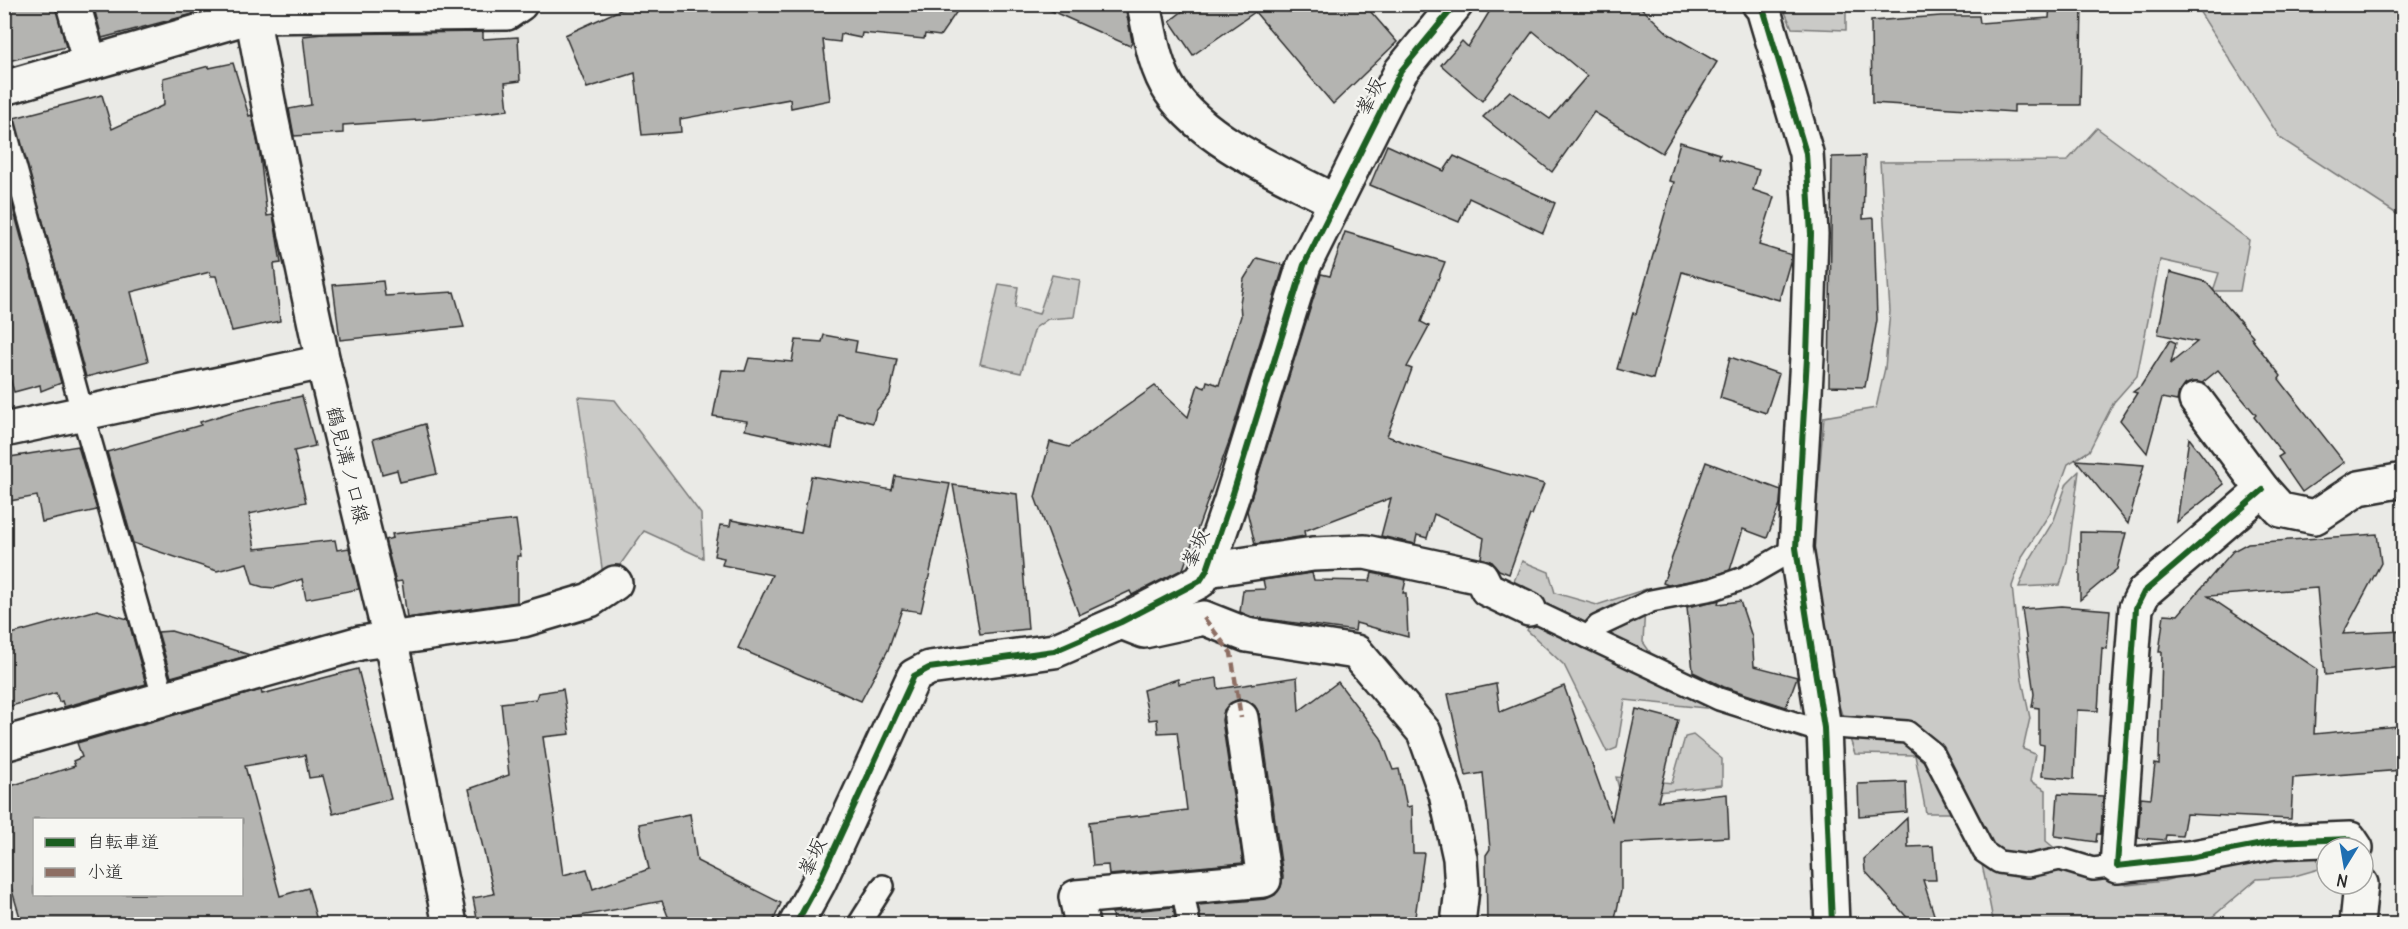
<svg xmlns="http://www.w3.org/2000/svg" width="2408" height="929" viewBox="0 0 2408 929" font-family="Delius,'Klee One',sans-serif">
  <rect width="100%" height="100%" fill="#eaeae6"/>
  <filter id="ink" filterUnits="userSpaceOnUse"><feTurbulence type="fractalNoise" baseFrequency=".0167" numOctaves="2"/><feDisplacementMap in="SourceGraphic" scale="12" xChannelSelector="R" yChannelSelector="G"/><feConvolveMatrix kernelMatrix="1 2 1 2 8 2 1 2 1" color-interpolation-filters="sRGB"/></filter>
  <g filter="url(#ink)">
    <!-- green -->
    <g fill="#cacac7" stroke="#7a7a79" stroke-width="1.5">
      <polygon points="2201,4 2403,5 2403,218 2280,138 2199,11"/>
      <polygon points="1782,5 1846,5 1846,30 1792,28"/>
      <polygon points="2097,128 2249,240 2240,291 2213,291 2219,273 2160,260 2137,376 2114,402 2089,451 2068,464 2050,513 2023,555 2012,586 2022,680 2030,718 2023,749 2035,754 2030,781 2046,790 2046,841 2079,868 2127,885 2164,881 2257,853 2317,856 2319,869 2291,877 2257,879 2204,924 1991,924 1993,920 1980,854 1951,813 1926,813 1915,755 1855,754 1823,657 1810,580 1824,417 1876,408 1885,368 1890,311 1880,162 2067,161"/>
      <polygon points="1052,275 1080,280 1074,317 1048,319 1035,328 1021,373 980,364 999,284 1018,287 1015,308 1039,314"/>
      <polygon points="578,397 615,400 701,514 703,558 644,531 613,575 603,575"/>
      <polygon points="2079,471 2067,562 2060,585 2019,587 2029,561 2054,520 2067,483"/>
      <polygon points="1522,561 1549,572 1555,593 1597,605 1646,589 1643,642 1652,655 1706,708 1625,700 1617,748 1607,752 1564,665 1527,630 1542,603 1511,589"/>
      <polygon points="1693,735 1722,759 1722,785 1621,796 1616,777 1672,783 1685,737"/>
    </g>
    <!-- building -->
    <g fill="#b4b4b1" stroke="#2b2b2b" stroke-width="1.5" fill-rule="evenodd">
      <polygon points="4,4 55,4 66,47 4,62"/>
      <polygon points="93,4 192,4 193,14 102,38"/>
      <polygon points="633,4 962,4 940,36 925,34 924,39 862,33 861,38 841,34 840,42 823,40 830,100 791,108 790,99 680,119 681,132 642,135 635,73 587,88 565,35"/>
      <polygon points="1036,4 1111,4 1126,11 1132,41 1130,46"/>
      <polygon points="1192,4 1364,4 1397,42 1333,104 1255,12 1193,55 1170,21"/>
      <polygon points="1494,4 1637,4 1669,34 1717,62 1662,153 1594,112 1552,172 1483,117 1510,91 1550,119 1587,76 1533,31 1482,101 1441,65 1462,41 1468,47"/>
      <polygon points="2050,4 2082,4 2080,105 2014,105 2014,112 1872,103 1871,21 1941,16 1979,16 1980,23 2049,18"/>
      <polygon points="483,32 483,39 518,37 520,81 505,83 508,110 434,119 343,125 343,133 294,136 289,109 311,105 303,36 323,34"/>
      <polygon points="233,63 249,116 252,115 260,155 267,216 273,215 276,232 281,263 274,264 280,321 232,331 216,276 211,276 210,272 131,292 148,361 86,377 14,118 102,95 112,129 164,105 163,78 209,66 209,68"/>
      <polygon points="1680,142 1720,154 1719,158 1759,170 1753,190 1774,197 1759,245 1792,255 1779,300 1682,272 1653,379 1617,369 1633,313 1636,314 1674,182 1669,181"/>
      <polygon points="1387,145 1444,171 1454,156 1555,203 1543,233 1469,198 1459,222 1370,185"/>
      <polygon points="1865,156 1863,219 1874,218 1877,320 1865,387 1829,386 1832,157"/>
      <polygon points="4,175 61,383 41,391 40,385 14,392 4,357"/>
      <polygon points="1345,232 1445,262 1421,322 1429,326 1407,367 1412,369 1387,436 1443,456 1544,484 1532,515 1530,515 1509,574 1499,570 1492,562 1481,558 1484,538 1434,514 1427,538 1417,535 1415,544 1381,536 1391,498 1304,531 1305,536 1255,544 1247,511 1321,274 1330,276"/>
      <polygon points="1257,258 1284,265 1230,439 1183,569 1132,595 1130,591 1079,615 1035,497 1050,442 1069,447 1155,386 1188,417 1198,385 1205,388 1207,381 1219,385 1241,316 1240,303 1244,279"/>
      <polygon points="2170,272 2206,282 2253,336 2251,338 2281,376 2279,379 2344,462 2302,492 2278,457 2283,454 2254,417 2256,415 2218,370 2202,383 2193,382 2184,385 2179,392 2177,401 2162,398 2147,453 2120,420 2137,393 2133,392 2141,386 2170,340 2176,343 2171,363 2197,342 2158,334"/>
      <polygon points="383,281 385,296 454,292 464,327 340,340 333,285"/>
      <polygon points="824,335 857,341 855,352 897,359 890,394 876,411 873,423 838,414 832,448 745,430 747,421 713,416 722,370 745,371 749,358 792,362 796,340 822,342"/>
      <polygon points="1730,357 1779,374 1766,413 1720,398"/>
      <polygon points="302,396 315,446 294,451 306,502 249,514 255,549 335,540 337,550 349,548 359,589 306,599 302,579 275,588 263,587 253,584 247,563 217,571 133,543 107,452 201,425 200,422 232,412"/>
      <polygon points="425,424 437,474 400,482 397,470 382,474 373,439"/>
      <polygon points="2189,438 2224,484 2177,522"/>
      <polygon points="78,446 97,510 42,522 37,496 4,502 4,458"/>
      <polygon points="2076,460 2144,465 2128,524"/>
      <polygon points="1706,462 1781,490 1780,504 1767,538 1743,529 1730,570 1710,577 1668,585 1663,583"/>
      <polygon points="811,476 892,490 895,476 950,484 921,612 902,609 888,650 861,701 738,648 772,575 722,565 724,558 714,556 720,525 730,526 731,520 801,533"/>
      <polygon points="953,485 1017,494 1028,629 980,634"/>
      <polygon points="516,520 521,556 517,556 517,602 407,618 402,581 396,582 385,540 393,538 392,534"/>
      <polygon points="2080,532 2126,533 2117,569 2080,600"/>
      <polygon points="2377,534 2381,563 2343,634 2403,631 2403,667 2325,675 2317,588 2208,596 2317,669 2314,734 2398,726 2403,770 2293,778 2291,819 2186,814 2182,836 2166,835 2165,840 2138,838 2141,797 2151,798 2155,764 2159,765 2162,652 2159,652 2164,614 2178,615 2233,551 2248,543"/>
      <polygon points="1312,573 1314,580 1370,581 1372,573 1406,580 1403,593 1406,593 1408,637 1356,623 1355,631 1252,617 1240,612 1243,590 1265,589 1263,580"/>
      <polygon points="1719,600 1718,604 1740,601 1752,637 1754,666 1797,677 1786,707 1724,687 1693,672 1687,607"/>
      <polygon points="2061,606 2110,610 2107,649 2102,648 2098,711 2077,710 2074,779 2042,776 2044,745 2039,744 2039,708 2032,707 2034,694 2022,609"/>
      <polygon points="97,610 128,619 146,684 64,707 62,701 59,702 56,693 4,708 4,636"/>
      <polygon points="171,631 214,644 250,655 171,677 158,632"/>
      <path d="M358,669L391,799L333,814L323,776L309,778L305,755L245,766L280,896L308,888L318,924H22L4,864V788L75,766L73,761L82,757L77,743L261,690L262,694ZM34,819H242V894H34Z"/>
      <polygon points="1297,677 1299,711 1338,682 1381,738 1393,770 1399,769 1407,807 1412,806 1413,853 1424,853 1414,924 1201,924 1198,905 1266,899 1275,895 1281,887 1283,877 1260,715 1255,706 1247,700 1239,699 1230,703 1224,710 1222,720 1243,863 1109,875 1108,865 1093,866 1089,822 1187,810 1177,732 1158,733 1157,719 1149,720 1143,690 1178,679 1179,684 1217,678 1218,689"/>
      <polygon points="1496,684 1500,712 1564,686 1612,820 1636,709 1678,720 1658,801 1727,794 1729,837 1621,843 1621,891 1614,924 1487,924 1486,855 1490,849 1483,773 1466,776 1448,694"/>
      <polygon points="563,689 570,734 543,737 563,875 587,869 593,889 649,869 639,824 690,814 697,861 781,903 772,924 671,924 662,901 537,924 478,924 473,898 494,894 469,789 509,775 501,703 536,699 538,693"/>
      <polygon points="1906,782 1907,812 1859,816 1858,784"/>
      <polygon points="2058,794 2103,796 2101,834 2097,834 2096,842 2055,836"/>
      <polygon points="1907,818 1908,847 1933,846 1936,880 1923,880 1937,924 1913,924 1865,871 1864,859"/>
      <polygon points="1173,907 1176,924 1113,924 1112,913"/>
    </g>
    <g fill="none" stroke-linecap="round" stroke-linejoin="round">
      <defs>
        <g id="lane">
          <polyline points="4,125 83,415 164,700"/>
          <polyline points="1529,609 1719,699 1810,728 1835,727 1907,732 1933,753 1984,852 1999,862 2028,866 2060,859 2093,869 2117,866"/>
          <polyline points="1588,637 1598,626 1651,601 1713,589 1744,578 1796,548"/>
          <polyline points="1182,887 1189,924"/>
          <polyline points="859,924 883,886"/>
        </g>
        <g id="street">
          <polyline points="73,4 90,63"/>
          <path d="M1144,4C1150,33 1154,67 1171,92C1206,143 1281,173 1334,201"/>
          <polyline points="1759,4 1763,8 1806,153 1811,234 1807,357 1796,548 1824,728 1832,924"/>
          <polyline points="4,88 252,16 507,13 520,4"/>
          <polyline points="2196,400 2263,490 2281,510 2315,517 2359,488 2404,480"/>
          <polyline points="4,430 323,362"/>
          <polyline points="2263,490 2144,592 2136,608 2117,866 2189,858 2273,842 2350,839 2356,848"/>
          <polyline points="1207,570 1313,554 1365,552 1481,577 1487,589 1529,609"/>
          <polyline points="1121,622 1144,631 1204,618 1247,635 1356,652 1424,732 1446,794 1460,858 1462,889 1458,924"/>
          <polyline points="4,744 360,643 523,620 590,600 615,583"/>
          <polyline points="796,924 819,882 914,676 929,668 1054,651 1121,622 1200,581 1207,570 1231,500 1304,265 1401,71 1456,4"/>
          <polyline points="1082,924 1076,897 1264,880 1241,718"/>
          <polyline points="2357,924 2361,884"/>
        </g>
        <polyline id="secondary" points="250,4 271,117 323,362 390,638 450,924"/>
      </defs>
      <!-- lane casing -->
      <use href="#lane" stroke="#2b2b2b" stroke-width="26"/>
      <!-- street casing -->
      <use href="#street" stroke="#2b2b2b" stroke-width="38"/>
      <!-- secondary casing -->
      <use href="#secondary" stroke="#2b2b2b" stroke-width="38"/>
      <!-- lane -->
      <use href="#lane" stroke="#f6f6f2" stroke-width="21"/>
      <!-- street -->
      <use href="#street" stroke="#f6f6f2" stroke-width="33"/>
      <!-- secondary -->
      <use href="#secondary" stroke="#f6f6f2" stroke-width="33"/>
      <!-- quiet -->
      <polyline stroke="#8d6e63" stroke-width="4.5" stroke-dasharray="9 4.5" stroke-linecap="butt" points="1204,618 1231,653 1241,718"/>
      <defs>
        <g id="cycleway">
          <polyline points="1759,4 1763,8 1806,153 1811,234 1807,357 1796,548 1824,728 1832,924"/>
          <polyline points="2263,490 2144,592 2136,608 2117,866 2189,858 2273,842 2350,839 2356,848"/>
          <polyline points="796,924 819,882 914,676 929,668 1054,651 1121,622 1200,581 1207,570 1231,500 1304,265 1401,71 1456,4"/>
        </g>
      </defs>
      <!-- cycleway casing -->
      <use href="#cycleway" stroke="#f6f6f2" stroke-width="10"/>
      <!-- cycleway -->
      <use href="#cycleway" stroke="#1b5e20" stroke-width="6"/>
    </g>
  </g>
  <g text-anchor="middle" stroke-width="4.5" stroke-linejoin="round" paint-order="stroke">
    <!-- street labels -->
    <g font-size="20" fill="#2b2b2b" stroke="#f6f6f2">
      <text transform="translate(1370 96) rotate(-63)" y="7">峯坂</text>
      <text transform="translate(348 465) rotate(76)" y="7">鶴見溝ノ口線</text>
      <text transform="translate(1195 548) rotate(-67)" y="7">峯坂</text>
      <text transform="translate(812 857) rotate(-65)" y="7">峯坂</text>
    </g>
  </g>
  <!-- margin -->
  <rect width="2408" height="929" fill="none" stroke="#f6f6f2" stroke-width="24"/>
  <rect x="12" y="12" width="2384" height="905" fill="none" stroke="#2b2b2b" stroke-width="2" filter="url(#ink)"/>
  <!-- legend -->
  <rect x="33" y="818" width="210" height="78" fill="#f6f6f2" stroke="#a5a5a2" stroke-width="1.5"/>
  <rect x="45" y="838" width="30" height="9" fill="#1b5e20" stroke="#a5a5a2" stroke-width="1.5"/>
  <text x="87" y="848" font-size="18" fill="#2b2b2b">自転車道</text>
  <rect x="45" y="868" width="30" height="9" fill="#8d6e63" stroke="#a5a5a2" stroke-width="1.5"/>
  <text x="87" y="878" font-size="18" fill="#2b2b2b">小道</text>
  <!-- north arrow -->
  <g transform="translate(2345 866) rotate(191)"><circle r="28" fill="#f6f6f2" stroke="#a5a5a2" stroke-width="1.5"/>
  <path d="M0-4.5L10 22L0 15L-10 22Z" fill="#1f6fb2"/>
  <text y="-9" font-size="16" font-weight="bold" text-anchor="middle" fill="#2b2b2b">N</text>
  </g>
</svg>
